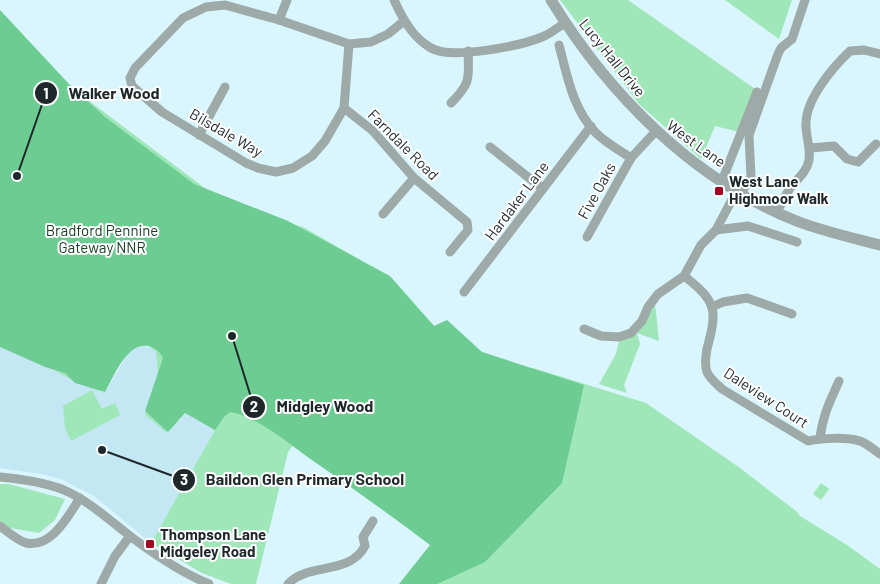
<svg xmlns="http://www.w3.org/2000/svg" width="880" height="584" viewBox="0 0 880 584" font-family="Barlow,sans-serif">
  <rect width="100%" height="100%" fill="#d9f5fe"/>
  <!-- built -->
  <polygon fill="#c3e7f3" points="138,346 145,346 157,350 178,422 185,413 215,430 151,543 94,496 61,479 41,474 0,468 0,347 45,367 65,373 105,392 129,352"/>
  <!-- green -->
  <g fill="#9fe6b8">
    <polygon points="560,0 628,0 755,89 739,132 715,126 701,159 639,104"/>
    <polygon points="725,0 792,0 779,39"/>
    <polygon points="0,19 76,91 206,189 268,218 303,227 362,261 409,300 460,353 537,374 533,368 646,403 740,468 796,511 800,516 847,545 880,569 880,584 404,584 429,554 435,537 285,440 293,445 288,452 256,584 231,584 202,573 151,543 215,430 228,412 221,416 214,430 185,411 166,432 145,415 158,374 156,352 139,337 115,360 99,391 74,381 45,365"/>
    <polygon points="655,303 659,341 637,333 640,344 624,385 627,393 599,384 616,354 620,337 632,333"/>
    <polygon points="92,390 102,409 115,403 120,415 71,441 65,428 63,406"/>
    <polygon points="821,483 829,489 821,500 813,494"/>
    <polygon points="0,484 9,484 65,499 55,520 39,533 10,528 0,521"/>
  </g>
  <!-- forest -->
  <path fill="#6dcc92" d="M0,10L69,84L105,117L194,184L288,221L390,276L434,326L447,320L482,352L584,385L562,483L485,562L437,584H399L430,545C390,515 350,486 309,458C288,443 256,416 230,412L225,416L215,430L185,413L168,432L145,411L163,358C160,352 156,348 148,346C127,342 114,376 105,392L75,383L65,373L45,367L0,347Z"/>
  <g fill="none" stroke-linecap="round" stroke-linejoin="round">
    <!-- minor -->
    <g stroke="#9daaa8" stroke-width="9">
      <path d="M394,0C403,19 412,37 431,48C451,60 520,46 542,37C550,34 557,28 565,23"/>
      <polyline points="279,20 287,0"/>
      <polyline points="349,44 344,108 325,141 312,156 293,168 276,172 258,168 246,163 162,112 132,86 130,78 135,68 183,18 206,7 225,5 279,20 349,44 371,42 388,34 404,21"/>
      <path d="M559,45C567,75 573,110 596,133C606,143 619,150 631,158L656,131"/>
      <path d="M451,103C471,83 469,78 468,51"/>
      <polyline points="344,108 373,131 414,178 467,222 468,230 450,252"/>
      <polyline points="199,135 225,87"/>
      <polyline points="490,147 543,189"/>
      <polyline points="810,148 834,146 847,159 858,162 876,144"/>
      <polyline points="722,181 757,92"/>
      <polyline points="741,193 751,177 749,135 778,54 781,48 792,39 805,0"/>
      <path d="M777,212C781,204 785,196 790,188C797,179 807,172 809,160C811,147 805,135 806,122C807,98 833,67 850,51L864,50L880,54"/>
      <polyline points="383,214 414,178"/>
      <polyline points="716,230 748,226 797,242"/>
      <polyline points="587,237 631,158"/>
      <path d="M684,276C718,302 717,311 707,349C706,356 704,364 707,372C710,379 717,384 722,389L808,441C822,438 846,437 860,441C868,444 874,450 880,454"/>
      <polyline points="464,292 591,126"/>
      <polyline points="712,307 723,302 747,298 792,314"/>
      <polyline points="584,329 601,336 619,337 631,333 642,321 648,307 658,294 684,276 701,245 716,230 737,190"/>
      <path d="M820,439C822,417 830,401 839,381"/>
      <path d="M0,477C22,479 44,482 64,490C89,501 109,520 130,536C155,555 180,572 209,584"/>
      <path d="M0,526C8,532 17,540 26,543C52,548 68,516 80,498"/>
      <polyline points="101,584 115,556 130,536"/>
      <path d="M288,584C308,562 349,576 365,546L363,537L373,521"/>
    </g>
    <!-- tertiary -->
    <path stroke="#9daaa8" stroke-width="11" d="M551,0C609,95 694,181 799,222C826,232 853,238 880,245"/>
  </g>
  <!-- markers -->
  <g fill="#a20422" stroke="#fff" stroke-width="2">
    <rect x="714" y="186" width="10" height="10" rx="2.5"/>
    <rect x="145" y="539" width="10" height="10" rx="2.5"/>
  </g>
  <g text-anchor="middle" stroke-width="4" stroke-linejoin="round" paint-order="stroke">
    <!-- street labels -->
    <g font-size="15" fill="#1e282b" stroke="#fff">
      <text transform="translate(612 58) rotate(51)" y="5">Lucy Hall Drive</text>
      <text transform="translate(226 133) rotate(30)" y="5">Bilsdale Way</text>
      <text transform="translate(696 144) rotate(36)" y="5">West Lane</text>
      <text transform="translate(403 145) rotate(45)" y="5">Farndale Road</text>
      <text transform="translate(597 191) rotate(-61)" y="5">Five Oaks</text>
      <text transform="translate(517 201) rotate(-53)" y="5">Hardaker Lane</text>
      <text transform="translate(766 398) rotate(33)" y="5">Daleview Court</text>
    </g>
    <!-- poi labels -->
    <g font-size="15" font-weight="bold" fill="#1e282b" stroke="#fff" text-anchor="start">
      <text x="729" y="187">West Lane<tspan x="729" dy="17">Highmoor Walk</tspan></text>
      <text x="160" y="540">Thompson Lane<tspan x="160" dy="17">Midgeley Road</tspan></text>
    </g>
    <!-- park labels -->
    <g font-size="15" fill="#194129" stroke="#fff">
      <text x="102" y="236">Bradford Pennine<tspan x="102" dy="17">Gateway NNR</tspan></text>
    </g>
  </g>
  <!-- callouts -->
  <path fill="none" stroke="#1e282b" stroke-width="2" d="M17 176L46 93M232 336L254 407M102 450L184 480"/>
  <g fill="#1e282b" stroke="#fff" stroke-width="2">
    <circle cx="17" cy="176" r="5"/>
    <circle cx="232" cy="336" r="5"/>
    <circle cx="102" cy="450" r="5"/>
    <circle cx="46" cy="93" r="12"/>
    <circle cx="254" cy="407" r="12"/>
    <circle cx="184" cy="480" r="12"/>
  </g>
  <g font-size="15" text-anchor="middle" font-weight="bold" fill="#fff">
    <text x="46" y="99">1</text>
    <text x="254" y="412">2</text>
    <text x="184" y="485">3</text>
  </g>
  <g font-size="16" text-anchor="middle" font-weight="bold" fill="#1e282b" stroke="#fff" stroke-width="4" stroke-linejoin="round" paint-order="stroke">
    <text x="114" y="99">Walker Wood</text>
    <text x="325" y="412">Midgley Wood</text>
    <text x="305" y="485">Baildon Glen Primary School</text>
  </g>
</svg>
